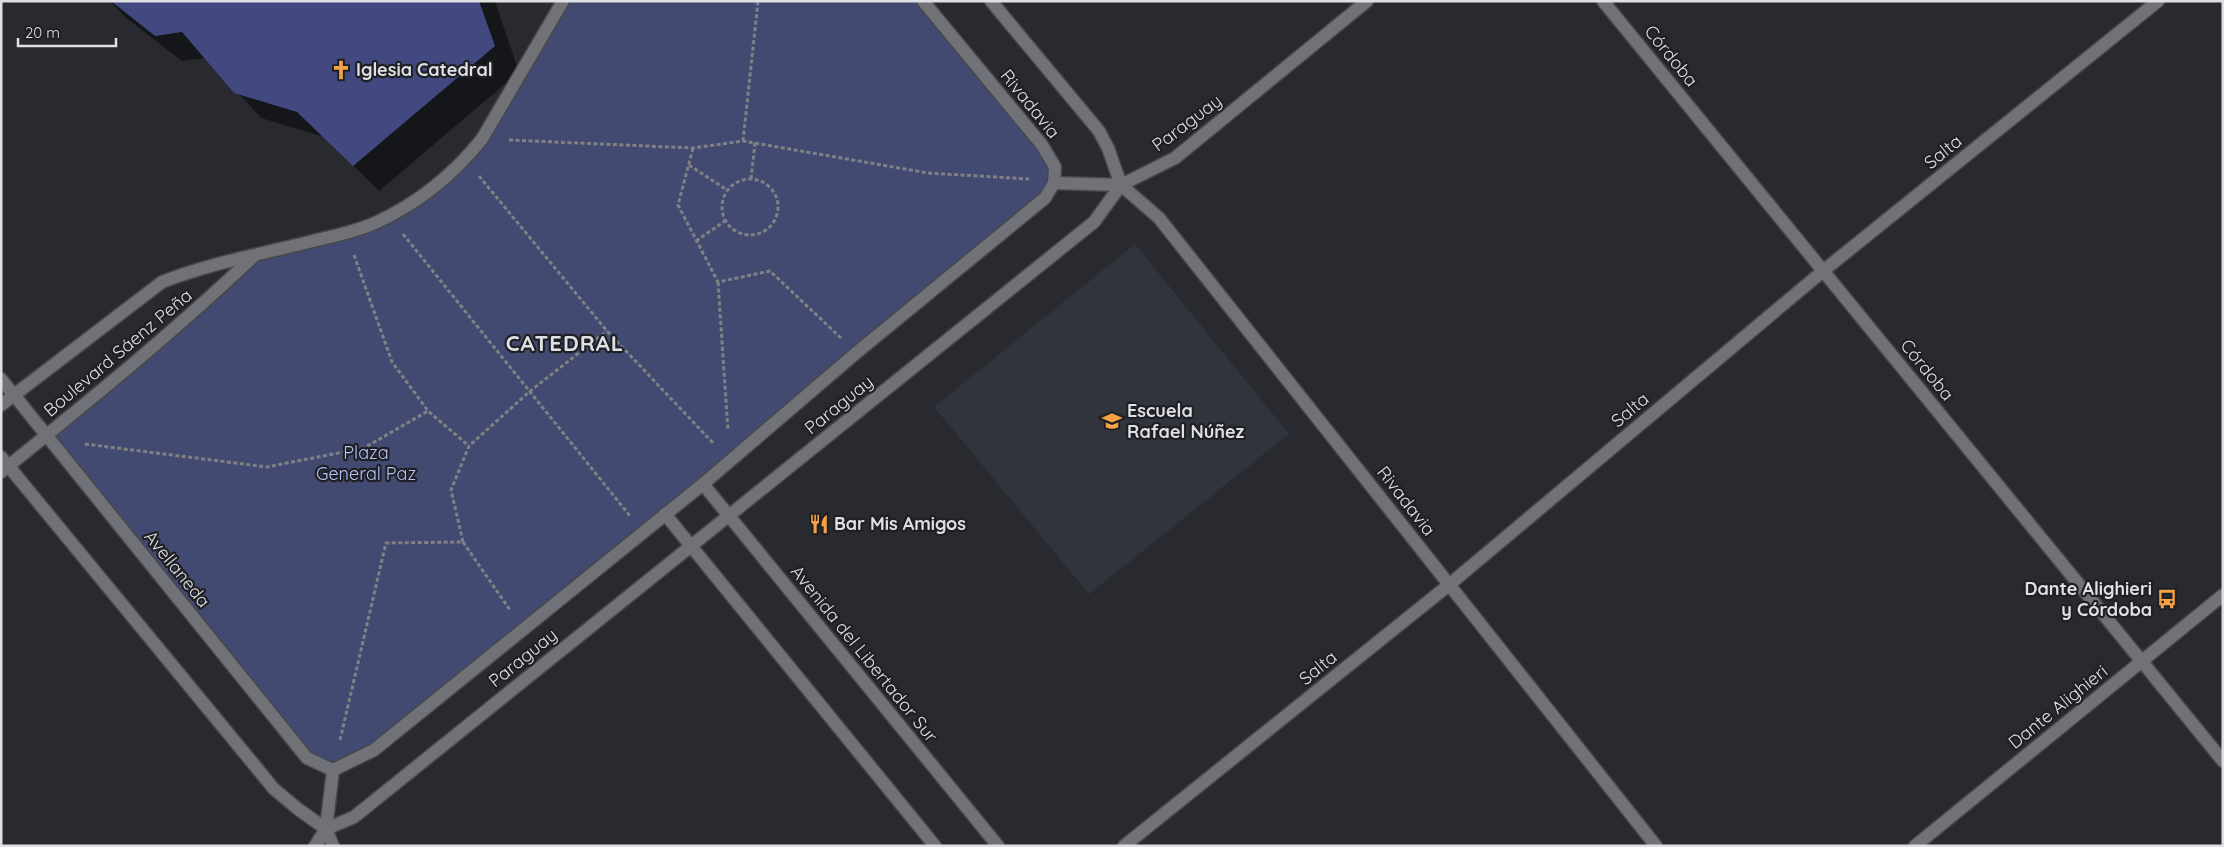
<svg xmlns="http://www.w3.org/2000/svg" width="2224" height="847" viewBox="0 0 2224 847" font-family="Quicksand,sans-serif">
  <rect width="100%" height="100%" fill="#292a2f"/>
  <!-- built -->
  <polygon fill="#31333d" points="1135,244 1289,434 1089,594 934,407"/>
  <!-- green -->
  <polygon fill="#434a71" points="563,1 923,1 1055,167 1045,198 374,750 333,770 307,758 48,435 254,256 374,224 465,160"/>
  <!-- shadow -->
  <polygon fill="#0007" points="110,1 495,1 519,72 379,191 324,137 261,118 206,58 182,61 125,17"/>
  <!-- building -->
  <polygon fill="#414980" points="111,1 479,1 495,46 353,166 297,112 234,93 182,32 155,36"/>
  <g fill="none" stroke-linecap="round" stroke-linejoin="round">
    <defs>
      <g id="minor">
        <polyline points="1367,1 1175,158 1121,185 1159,218 1656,846"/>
        <polyline points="1603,1 2223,761"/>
        <polyline points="326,829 333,846"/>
        <polyline points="315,846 326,829"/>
        <polyline points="1124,846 1450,584 1823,271 2158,1"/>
        <polyline points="1915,846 2223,595"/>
      </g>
      <g id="secondary">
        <polyline points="923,1 1042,145 1055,167 1054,183"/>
        <polyline points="991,1 1099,131 1108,148 1121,185"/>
        <polyline points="1054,183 1121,185"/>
        <polyline points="1,379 307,758 333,770"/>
        <path d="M1,405L162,282C210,263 262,254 313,241C333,236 355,232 375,223C417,204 453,175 482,139L563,1"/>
        <polyline points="1,457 274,789 298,809 326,829"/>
        <path d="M1,472C88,402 174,332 254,256"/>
        <polyline points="703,484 998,846"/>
        <polyline points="665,514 935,846"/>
        <polyline points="333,770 374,750 703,484 856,353 1045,198 1054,183"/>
        <polyline points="326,829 354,817 1094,222 1121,185"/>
        <polyline points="326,829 333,770"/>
      </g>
    </defs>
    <!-- minor casing -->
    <use href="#minor" stroke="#47484c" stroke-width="15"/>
    <!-- secondary casing -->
    <use href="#secondary" stroke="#47484c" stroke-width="15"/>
    <!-- path -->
    <g stroke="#808185" stroke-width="3" stroke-dasharray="4 2.5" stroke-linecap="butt">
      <polyline points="509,140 693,148 743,141 928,173 1029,179"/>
      <polyline points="743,141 758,1"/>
      <polyline points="693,148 678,205 718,282 770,271 841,338"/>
      <polyline points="689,165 727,190"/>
      <polyline points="479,176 607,331 714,444"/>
      <circle cx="750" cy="207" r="28"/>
      <polyline points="751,179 755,143"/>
      <polyline points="403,234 630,516"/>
      <polyline points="696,241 725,221"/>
      <polyline points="354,255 392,362 428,411 469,446"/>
      <polyline points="718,282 728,431"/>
      <polyline points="85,444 267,467 364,448 428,411"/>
      <polyline points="463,542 510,610"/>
      <polyline points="340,740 386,543 463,542 451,490 469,446 529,392 607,331"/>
    </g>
    <!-- minor -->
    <use href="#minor" stroke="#717278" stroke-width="12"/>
    <!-- secondary -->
    <use href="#secondary" stroke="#717278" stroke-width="12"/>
  </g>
  <!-- icons -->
  <defs>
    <symbol id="church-bare" viewBox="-9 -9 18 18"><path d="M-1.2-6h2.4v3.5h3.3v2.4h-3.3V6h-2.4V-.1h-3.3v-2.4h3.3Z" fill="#f5a246" stroke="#1f2025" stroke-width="2.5" paint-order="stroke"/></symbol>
    <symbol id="school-bare" viewBox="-9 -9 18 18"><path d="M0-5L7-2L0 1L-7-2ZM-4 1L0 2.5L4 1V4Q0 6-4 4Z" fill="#f5a246" stroke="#1f2025" stroke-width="2.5" paint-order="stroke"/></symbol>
    <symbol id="restaurant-bare" viewBox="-9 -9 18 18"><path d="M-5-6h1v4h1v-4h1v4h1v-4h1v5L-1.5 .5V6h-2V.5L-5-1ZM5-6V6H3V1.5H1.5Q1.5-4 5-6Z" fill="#f5a246" stroke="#1f2025" stroke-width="2.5" paint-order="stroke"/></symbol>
    <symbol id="bus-bare" viewBox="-9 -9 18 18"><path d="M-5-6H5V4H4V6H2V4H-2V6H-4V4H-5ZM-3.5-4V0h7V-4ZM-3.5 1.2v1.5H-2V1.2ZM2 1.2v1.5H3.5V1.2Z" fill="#f5a246" stroke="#1f2025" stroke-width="2.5" paint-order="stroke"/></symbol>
  </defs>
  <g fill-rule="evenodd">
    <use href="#church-bare" x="327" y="56" width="28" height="28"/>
    <use href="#school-bare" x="1098" y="407" width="28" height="28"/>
    <use href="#restaurant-bare" x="805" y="510" width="28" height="28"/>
    <use href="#bus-bare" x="2153" y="585" width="28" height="28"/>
  </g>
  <g text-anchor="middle" stroke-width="4.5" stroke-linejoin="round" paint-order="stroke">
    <!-- street labels -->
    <g font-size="18" fill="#dfe0e3" stroke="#1f2025">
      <text transform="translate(1671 56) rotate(51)" y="6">Córdoba</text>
      <text transform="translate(1030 104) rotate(51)" y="6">Rivadavia</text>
      <text transform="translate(1187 123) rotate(-37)" y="6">Paraguay</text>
      <text transform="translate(1943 152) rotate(-39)" y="6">Salta</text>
      <text transform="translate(118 353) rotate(-40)" y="6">Boulevard Sáenz Peña</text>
      <text transform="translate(1927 370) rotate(51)" y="6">Córdoba</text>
      <text transform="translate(839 405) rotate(-39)" y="6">Paraguay</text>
      <text transform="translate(1630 410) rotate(-40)" y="6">Salta</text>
      <text transform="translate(1406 501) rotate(52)" y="6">Rivadavia</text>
      <text transform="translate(177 569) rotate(51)" y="6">Avellaneda</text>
      <text transform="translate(864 654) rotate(51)" y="6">Avenida del Libertador Sur</text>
      <text transform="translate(523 658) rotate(-39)" y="6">Paraguay</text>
      <text transform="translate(1318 668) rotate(-39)" y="6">Salta</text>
      <text transform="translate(2058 707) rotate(-39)" y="6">Dante Alighieri</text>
    </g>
    <!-- poi labels -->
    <g font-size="18" font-weight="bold" fill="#dfe0e3" stroke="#1f2025" text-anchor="start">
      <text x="356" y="76">Iglesia Catedral</text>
      <text x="1127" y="417">Escuela<tspan x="1127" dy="21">Rafael Núñez</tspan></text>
      <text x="834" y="530">Bar Mis Amigos</text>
      <text x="2152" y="595" text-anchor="end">Dante Alighieri<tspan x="2152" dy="21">y Córdoba</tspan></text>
    </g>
    <!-- park labels -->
    <g font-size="18" fill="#b7c2f5" stroke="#1f2025">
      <text x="366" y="459">Plaza<tspan x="366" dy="21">General Paz</tspan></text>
    </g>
    <!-- district labels -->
    <g font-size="22" font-weight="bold" letter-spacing="1" fill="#dfe0e3" stroke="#1f2025">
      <text x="565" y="351">CATEDRAL</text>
    </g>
  </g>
  <!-- border -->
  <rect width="2224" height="847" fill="none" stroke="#dfe0e3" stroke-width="5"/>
  <!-- scale -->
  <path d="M18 38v8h98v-8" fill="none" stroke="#dfe0e3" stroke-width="2.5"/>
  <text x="25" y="38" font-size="15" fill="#dfe0e3" stroke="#1f2025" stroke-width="4" paint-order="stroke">20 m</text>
</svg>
